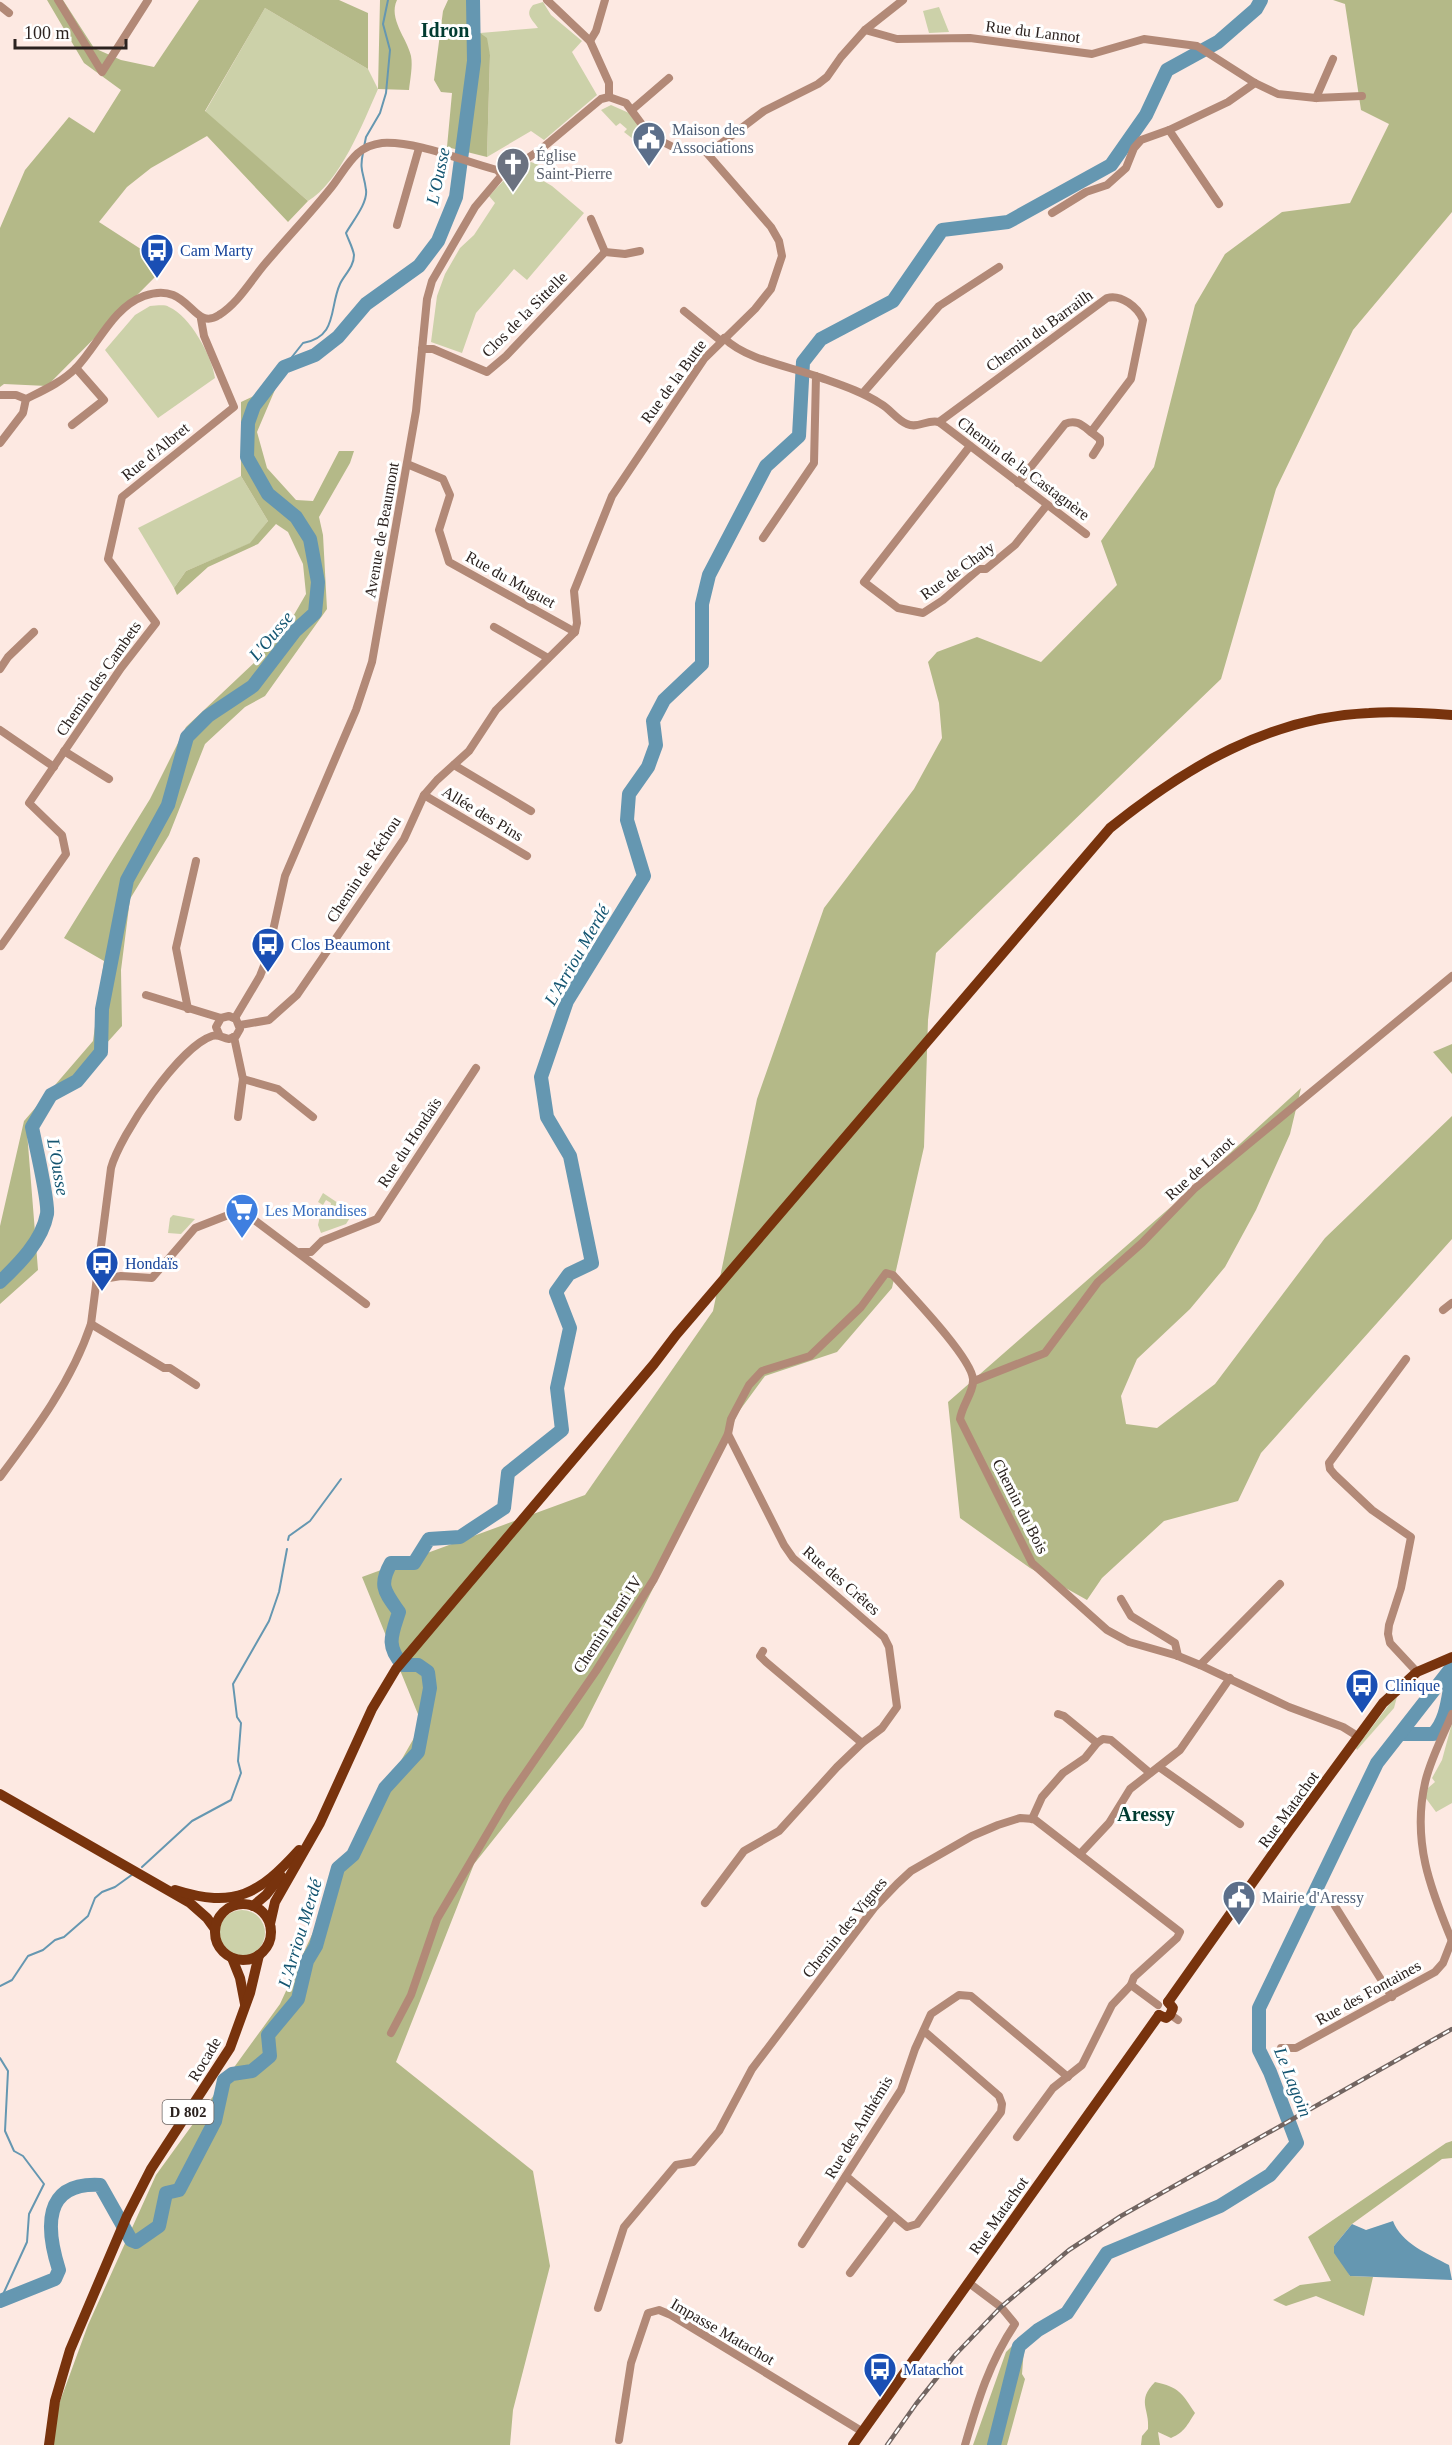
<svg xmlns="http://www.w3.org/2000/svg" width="1452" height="2445" viewBox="0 0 1452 2445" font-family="Georgia,serif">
  <rect width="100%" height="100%" fill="#fde9e2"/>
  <!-- green -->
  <g fill="#ccd1a9">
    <path d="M543,2L551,15L582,41L572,52L597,95L544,140L531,131L487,157L490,55L480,33L538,28C533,20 524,15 533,5Z"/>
    <polygon points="939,7 949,32 929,33 923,11"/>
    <path d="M265,8L368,69L378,89C363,123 340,182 308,201L205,112Z"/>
    <polygon points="611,105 629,113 649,138 642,146 624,132 627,129 620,123 616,126 601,110"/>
    <polygon points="531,162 539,165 535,176 552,186 584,213 527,280 514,269 476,313 462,353 431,342 437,296 445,274 460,248 474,235 495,203 489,196 505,179"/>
    <path d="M150,306C157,306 164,304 169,307C190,316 212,356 215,378L158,418L105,350L135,315Z"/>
    <polygon points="241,476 268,521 251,543 186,571 174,588 138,528"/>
    <polygon points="323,1193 353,1213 346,1224 321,1233 318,1225 320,1216 324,1219 327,1215 331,1218 333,1213 330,1211 331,1203 326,1200 323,1205 318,1202"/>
    <polygon points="173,1215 195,1219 181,1234 168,1233 170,1218"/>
    <polygon points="1398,1693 1394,1708 1357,1750 1356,1748"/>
    <polygon points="1452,1723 1452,1803 1436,1812 1425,1797 1428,1788 1435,1782 1432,1778 1442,1760"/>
    <circle cx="242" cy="1933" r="23"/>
  </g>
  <!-- forest -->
  <g fill="#b4b988">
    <polygon points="47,0 63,0 94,48 121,60 154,67 199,0 339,0 368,13 368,69 265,8 205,111 308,201 288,222 207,136 151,168 127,187 99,222 164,264 156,276 47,386 4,384 0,387 0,228 25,170 69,117 94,133 121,90 84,63"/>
    <path d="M380,0H397C388,19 407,38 411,56C413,66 410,80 409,90L378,89Z"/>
    <polygon points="448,0 477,0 480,33 487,38 490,55 487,157 447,147 452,93 441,92 434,80 443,11"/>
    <polygon points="1333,0 1452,0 1452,212 1353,330 1276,489 1221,679 936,953 928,1020 924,1147 892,1288 837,1352 765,1376 737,1414 726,1444 583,1727 474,1864 396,2062 533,2171 550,2266 513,2410 510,2445 44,2445 88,2325 156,2175 280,2004 356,1839 422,1724 362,1577 585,1495 713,1311 757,1099 824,908 914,789 942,738 939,703 928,662 937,652 977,637 1041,662 1117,585 1101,541 1154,467 1195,305 1225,254 1282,212 1350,203 1389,124 1361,110 1345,4"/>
    <polygon points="277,385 257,432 267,468 296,500 313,501 339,451 354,451 350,463 319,517 323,535 327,609 265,696 245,707 205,744 169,835 130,899 121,970 122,1026 27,1132 38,1270 0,1304 0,1226 24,1121 93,1041 104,961 64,938 150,799 186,727 258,659 291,620 306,594 303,564 288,532 276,524 258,544 208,567 177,595 174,588 186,571 250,543 268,521 241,476 241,402"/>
    <polygon points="1452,1044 1452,1074 1433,1052"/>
    <polygon points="1301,1088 1290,1134 1256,1210 1225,1267 1190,1309 1137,1359 1121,1396 1126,1424 1157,1428 1215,1384 1325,1238 1452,1116 1452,1239 1261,1453 1238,1501 1164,1521 1102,1578 1087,1600 1030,1568 960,1518 948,1402 1181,1198"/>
    <polygon points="1452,2141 1452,2158 1442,2159 1352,2224 1334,2246 1350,2276 1373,2277 1364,2316 1316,2296 1286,2306 1273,2300 1300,2285 1331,2281 1308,2237 1446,2143"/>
    <polygon points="1019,2339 1024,2349 1022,2374 1025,2379 1007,2445 973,2445 1006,2352"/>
    <path d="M1155,2382C1179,2387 1182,2393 1195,2413C1187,2425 1185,2432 1171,2438L1158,2432L1160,2445H1141L1142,2436L1148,2429C1150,2409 1136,2401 1155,2382Z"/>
  </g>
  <!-- water -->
  <path fill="#6597b1" d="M1393,2221C1401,2243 1428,2254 1449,2265L1452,2280L1350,2276L1334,2253V2246L1352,2224L1366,2230Z"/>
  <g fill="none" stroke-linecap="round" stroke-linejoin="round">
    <!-- stream -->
    <g stroke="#6597b1" stroke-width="2">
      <polyline points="364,147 366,137 380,113 386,93 390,50 383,24 388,0"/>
      <path d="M284,367L303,343C338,337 329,308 340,284C344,275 354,267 354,255C353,248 348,239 346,233C352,222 368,203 366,190C364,173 359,171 363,153"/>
      <polyline points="288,1540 289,1536 310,1521 341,1479"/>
      <polyline points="142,1867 192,1821 231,1800 241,1773 238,1761 241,1723 237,1717 233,1684 269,1621 279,1592 287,1549"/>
      <polyline points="0,1986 12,1980 28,1956 43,1950 55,1940 64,1937 88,1916 95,1898 102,1892 115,1887 133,1874"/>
      <polyline points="0,2058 8,2071 5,2131 14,2151 23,2156 44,2184 29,2214 27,2242 0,2301"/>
    </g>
    <!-- river -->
    <g stroke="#6597b1" stroke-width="14">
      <path d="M0,1282C19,1264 42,1241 47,1214C49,1201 35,1143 32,1127L51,1095L77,1081L101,1052L102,1009L127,880L168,805L187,737L208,716L253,686L295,631L315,613L318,582L310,539L296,517L268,494L247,457L248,423L254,406L284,367L315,355L338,337L366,304L419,266L438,241L456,197L474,61L473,0"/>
      <path d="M1401,1734H1433C1447,1721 1448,1696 1452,1678"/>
      <path d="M0,2301L55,2279L59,2270C46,2229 42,2182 100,2185L131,2240L136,2242L159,2226L166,2193L179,2190L215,2121L224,2080L232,2074L252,2071L270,2056L268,2035L298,1999L307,1961L316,1946L338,1868L353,1855L385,1788L418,1752L430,1688L428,1672L418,1665H403C385,1646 392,1634 399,1612C385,1592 378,1586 391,1563H414L429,1539L460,1537L504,1508L508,1473L562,1430L557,1388L570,1328L556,1292L569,1274L592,1263L570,1156L547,1117L541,1077L567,1001L644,876L627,820L629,794L648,767L656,745L653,721L664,700L702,664V604L709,575L766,466L799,436L803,362L821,339L893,301L942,230L1008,222L1111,165L1146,115L1167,70L1218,42L1256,9L1261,0"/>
      <polyline points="994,2445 1019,2346 1038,2330 1067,2313 1107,2253 1220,2206 1270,2175 1297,2143 1270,2072 1259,2050 1259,2008 1377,1763 1452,1667"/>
    </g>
    <!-- minor -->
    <g stroke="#b28977" stroke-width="8">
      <polyline points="58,0 102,72 148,0"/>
      <polyline points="547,0 590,41 609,83 609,97"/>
      <polyline points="0,6 9,13"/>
      <polyline points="865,30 897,39 970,38 1092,54 1144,39 1197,46 1255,83 1278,94 1316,98 1362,96"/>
      <polyline points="590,41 596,31 605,0"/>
      <polyline points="1316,98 1333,59"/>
      <polyline points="633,109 669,78"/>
      <polyline points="1219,204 1169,130 1228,102 1255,83"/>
      <polyline points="1052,213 1086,192 1107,185 1126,168 1134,148 1141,140 1169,130"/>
      <polyline points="591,219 605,252"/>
      <polyline points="397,225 419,148"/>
      <polyline points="684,311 721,341"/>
      <path d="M724,338C745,359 787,366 816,376L814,463L763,538"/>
      <polyline points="422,349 433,349 487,372 506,356 605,252 625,254 640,251"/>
      <path d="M816,376C838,384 861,391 881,404C890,409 897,420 907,424C918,429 927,419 939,422L1086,534"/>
      <polyline points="863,393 939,306 999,267"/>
      <path d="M0,395H16L26,399C44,390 62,382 76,368C99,344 112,308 144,296C190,279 192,333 219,315C238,303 250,282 264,265C286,239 309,215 330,189C340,177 346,164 358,153C364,148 374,144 382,143C418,141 462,161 497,170L502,175"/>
      <path d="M939,422L1107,298C1121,294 1138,307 1143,320L1131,379L1091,432C1082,425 1076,419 1065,424L1018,483"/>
      <polyline points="72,425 104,400 76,368"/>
      <polyline points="1091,432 1100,439 1100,444 1093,455"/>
      <polyline points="0,443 23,413 26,399"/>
      <polyline points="970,446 864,582 898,608 923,613 943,600 979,569 986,569 1015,545 1047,505"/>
      <polyline points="407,464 443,479 450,495 439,530 449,562 575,632"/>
      <polyline points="494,627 548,658"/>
      <polyline points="0,669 8,657 34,632"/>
      <polyline points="0,730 54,767"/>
      <polyline points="64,751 109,779"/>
      <polyline points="454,765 531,811"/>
      <polyline points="424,795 527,856"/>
      <polyline points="1,946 66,854 62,835 29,803 121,668 156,623 108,559 122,497 234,407 204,336 201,319"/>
      <polyline points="146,995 221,1018"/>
      <polyline points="188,1009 176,948 196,861"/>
      <polyline points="235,1018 260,976 267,958 285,876 356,710 372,662 416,411 427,299 432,281 475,207 502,175 540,150 601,99 609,97 626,103 643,126 661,141 673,147 685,151 705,151 718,146 764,111 818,84 827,77 841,57 865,30 903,0"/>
      <polyline points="240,1025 269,1020 297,995 404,839 424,795 437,780 469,751 496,710 575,632 577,623 574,591 612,496 704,359 755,309 771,289 782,256 779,241 771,227 705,151"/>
      <polyline points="234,1037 243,1079 238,1117"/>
      <polyline points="243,1079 278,1089 313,1117"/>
      <polyline points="300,1252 311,1252 322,1241 377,1219 476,1068"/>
      <polyline points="97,1280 121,1276 152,1278 195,1228 241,1210 366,1304"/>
      <polyline points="1443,1310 1452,1303"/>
      <polyline points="91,1324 164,1368 170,1368 196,1385"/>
      <polyline points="1406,1359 1329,1463 1330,1469 1335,1475 1372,1510 1411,1537 1401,1588 1389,1625 1388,1634 1390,1643 1417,1672"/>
      <polyline points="974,1381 1045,1353 1098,1282 1142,1243 1194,1189 1452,976"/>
      <path d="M0,1477C36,1429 72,1381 91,1324L111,1168C120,1135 179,1047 212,1036C219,1034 222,1038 229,1039L236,1036L240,1029L236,1019L229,1016L221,1018L216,1027L219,1034"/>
      <polyline points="1121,1599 1131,1616 1175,1643 1178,1656"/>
      <polyline points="763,1651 760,1656 766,1662 862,1743"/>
      <polyline points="1200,1665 1280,1584"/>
      <polyline points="1058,1714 1064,1716 1097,1743"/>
      <path d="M1452,1714C1443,1736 1430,1760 1425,1783C1412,1841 1430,1888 1452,1941"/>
      <polyline points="1159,1767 1240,1824"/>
      <polyline points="1032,1819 1042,1797 1063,1773 1085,1758 1097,1743 1103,1739 1111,1740 1150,1773"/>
      <polyline points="1080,1854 1109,1823 1130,1789 1180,1750 1230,1678"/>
      <polyline points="705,1903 744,1851 779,1831 837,1767 862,1743 882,1728 897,1707 889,1647 884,1637 793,1558 784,1545 728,1434"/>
      <polyline points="1335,1906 1392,1997"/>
      <polyline points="1171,2015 1178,2020"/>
      <path d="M391,2033L411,1995L437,1919L507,1800L596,1671L654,1579L728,1434L731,1419L749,1385L762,1371L810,1356L861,1307L886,1273L893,1275C910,1294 971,1357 973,1379C974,1392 962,1405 960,1419L1032,1563L1107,1630L1129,1642L1178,1656L1200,1665L1289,1707L1343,1727L1359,1737"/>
      <polyline points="1281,2048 1296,2048 1435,1972 1443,1963 1452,1940"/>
      <polyline points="1017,2137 1053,2088 1082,2065 1112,2005 1131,1985"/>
      <polyline points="846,2176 907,2227 917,2224 1001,2112 1002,2104 999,2096 924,2031"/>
      <polyline points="802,2244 901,2090 915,2049 931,2014 959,1995 971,1996 1068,2077"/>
      <polyline points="850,2273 893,2216"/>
      <polyline points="598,2308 624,2227 676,2165 693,2162 719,2131 752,2069 874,1908 897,1884 911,1871 972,1836 998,1825 1020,1818 1034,1819 1180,1932 1177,1938 1134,1977 1131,1985 1158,2005"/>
      <polyline points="619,2440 631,2363 648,2313 659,2310 671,2315 863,2432"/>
      <path d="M965,2445C978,2400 989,2363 1015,2324L1001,2307L969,2283"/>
    </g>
    <!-- major -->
    <g stroke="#78330d" stroke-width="10">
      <polyline points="0,1794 190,1903 207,1918 215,1929"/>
      <path d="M175,1890C235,1909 259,1894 299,1850"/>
      <circle cx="243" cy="1932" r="28"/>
      <polyline points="253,1906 266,1895 281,1876"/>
      <path d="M270,1924L275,1902L320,1823L372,1709L396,1669L654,1364L676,1335L1110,828C1186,767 1270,717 1369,713C1397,711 1425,713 1452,715"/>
      <polyline points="232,1958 240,1978 245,2004"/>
      <polyline points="1168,2002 1289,1831 1383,1703 1417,1672 1452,1657"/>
      <polyline points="1159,2015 1166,2018 1170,2015 1173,2008 1168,2002"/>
      <polyline points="49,2445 55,2401 70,2350 127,2216 151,2169 230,2048 250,1993 259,1955"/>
      <polyline points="853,2445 1159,2015"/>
    </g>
    <defs>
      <polyline id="rail" points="887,2445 916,2404 955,2355 1001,2307 1069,2250 1121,2216 1452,2029"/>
    </defs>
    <!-- rail casing -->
    <use href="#rail" stroke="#726561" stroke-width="4.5"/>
    <!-- rail -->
    <use href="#rail" stroke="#fff" stroke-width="2" stroke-dasharray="7" stroke-linecap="butt"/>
  </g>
  <!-- icons -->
  <defs>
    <symbol id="civic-pin" viewBox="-11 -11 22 30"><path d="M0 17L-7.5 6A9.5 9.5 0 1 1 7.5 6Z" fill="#5c6f8a" stroke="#fff"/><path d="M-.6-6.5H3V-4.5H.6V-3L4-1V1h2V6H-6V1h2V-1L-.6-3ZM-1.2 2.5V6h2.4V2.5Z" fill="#fff"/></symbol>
    <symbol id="church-pin" viewBox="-11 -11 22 30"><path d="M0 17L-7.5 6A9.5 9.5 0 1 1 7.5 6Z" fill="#6b7280" stroke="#fff"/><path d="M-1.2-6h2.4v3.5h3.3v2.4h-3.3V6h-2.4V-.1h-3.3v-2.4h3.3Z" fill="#fff"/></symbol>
    <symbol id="bus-pin" viewBox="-11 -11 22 30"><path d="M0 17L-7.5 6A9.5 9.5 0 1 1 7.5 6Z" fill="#1a4fb4" stroke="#fff"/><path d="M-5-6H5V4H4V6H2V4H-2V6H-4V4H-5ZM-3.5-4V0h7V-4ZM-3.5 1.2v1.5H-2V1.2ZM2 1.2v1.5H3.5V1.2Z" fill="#fff"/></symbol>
    <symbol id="supermarket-pin" viewBox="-11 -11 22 30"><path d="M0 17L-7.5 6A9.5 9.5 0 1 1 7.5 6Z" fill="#3f7fe0" stroke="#fff"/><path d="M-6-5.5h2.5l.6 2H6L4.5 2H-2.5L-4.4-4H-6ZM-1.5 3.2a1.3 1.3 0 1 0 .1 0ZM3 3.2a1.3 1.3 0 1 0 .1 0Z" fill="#fff"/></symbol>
  </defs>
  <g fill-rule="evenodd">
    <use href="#civic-pin" x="630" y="119" width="38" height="52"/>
    <use href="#church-pin" x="494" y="145" width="38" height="52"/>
    <use href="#bus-pin" x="138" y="231" width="38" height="52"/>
    <use href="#bus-pin" x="249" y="925" width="38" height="52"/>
    <use href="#supermarket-pin" x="223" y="1191" width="38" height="52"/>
    <use href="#bus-pin" x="83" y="1244" width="38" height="52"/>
    <use href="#bus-pin" x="1343" y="1666" width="38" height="52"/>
    <use href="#civic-pin" x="1220" y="1878" width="38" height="52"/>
    <use href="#bus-pin" x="861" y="2350" width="38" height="52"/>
  </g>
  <g text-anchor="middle" stroke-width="6" stroke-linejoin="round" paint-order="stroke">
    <!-- shield labels -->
    <rect fill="#fff" stroke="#6b6462" stroke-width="1.5" x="162.5" y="2100" width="51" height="24" rx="4.5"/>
    <g font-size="15" font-weight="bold" fill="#2b221f">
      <text x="188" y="2117">D 802</text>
    </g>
    <!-- street labels -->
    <g font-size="16" fill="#2b221f" stroke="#fff">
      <text transform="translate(1033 31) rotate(7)" y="6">Rue du Lannot</text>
      <text transform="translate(524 314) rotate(-45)" y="6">Clos de la Sittelle</text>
      <text transform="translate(1039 330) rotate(-36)" y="6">Chemin du Barrailh</text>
      <text transform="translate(673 381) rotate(-54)" y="6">Rue de la Butte</text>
      <text transform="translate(155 451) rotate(-39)" y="6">Rue d'Albret</text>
      <text transform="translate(1024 468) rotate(37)" y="6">Chemin de la Castagnère</text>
      <text transform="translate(381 530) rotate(-80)" y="6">Avenue de Beaumont</text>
      <text transform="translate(957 570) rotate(-36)" y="6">Rue de Chaly</text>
      <text transform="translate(511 579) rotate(29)" y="6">Rue du Muguet</text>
      <text transform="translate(98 678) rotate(-55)" y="6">Chemin des Cambets</text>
      <text transform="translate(483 813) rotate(31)" y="6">Allée des Pins</text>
      <text transform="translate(363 869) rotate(-57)" y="6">Chemin de Réchou</text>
      <text transform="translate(409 1142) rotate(-57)" y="6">Rue du Hondaïs</text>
      <text transform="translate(1199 1168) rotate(-42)" y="6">Rue de Lanot</text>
      <text transform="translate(1021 1506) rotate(63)" y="6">Chemin du Bois</text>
      <text transform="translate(842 1580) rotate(41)" y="6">Rue des Crêtes</text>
      <text transform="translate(607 1624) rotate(-57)" y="6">Chemin Henri IV</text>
      <text transform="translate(1288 1809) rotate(-54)" y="6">Rue Matachot</text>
      <text transform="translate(844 1927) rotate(-51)" y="6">Chemin des Vignes</text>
      <text transform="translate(1368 1992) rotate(-29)" y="6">Rue des Fontaines</text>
      <text transform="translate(204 2059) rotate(-59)" y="6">Rocade</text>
      <text transform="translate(858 2127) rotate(-59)" y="6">Rue des Anthémis</text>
      <text transform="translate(998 2215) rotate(-55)" y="6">Rue Matachot</text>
      <text transform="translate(723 2331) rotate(30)" y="6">Impasse Matachot</text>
    </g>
    <!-- service labels -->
    <g font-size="16" fill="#4e5e75" stroke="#fff" text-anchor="start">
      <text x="672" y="135">Maison des<tspan x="672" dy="18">Associations</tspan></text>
      <text x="1262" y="1903">Mairie d'Aressy</text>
    </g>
    <!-- worship labels -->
    <g font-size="16" fill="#5b616d" stroke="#fff" text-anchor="start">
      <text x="536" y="161">Église<tspan x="536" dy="18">Saint-Pierre</tspan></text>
    </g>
    <!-- transit labels -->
    <g font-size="16" fill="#164399" stroke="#fff" text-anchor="start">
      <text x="180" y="256">Cam Marty</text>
      <text x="291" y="950">Clos Beaumont</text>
      <text x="125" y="1269">Hondaïs</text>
      <text x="1385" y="1691">Clinique</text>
      <text x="903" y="2375">Matachot</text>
    </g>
    <!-- shop labels -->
    <g font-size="16" fill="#366cbe" stroke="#fff" text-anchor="start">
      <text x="265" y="1216">Les Morandises</text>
    </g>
    <!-- water labels -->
    <g font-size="18" font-style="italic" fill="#145571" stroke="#fff">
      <text transform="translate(438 176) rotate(-78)" y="6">L'Ousse</text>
      <text transform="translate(271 636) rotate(-50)" y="6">L'Ousse</text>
      <text transform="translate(577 955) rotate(-60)" y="6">L'Arriou Merdé</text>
      <text transform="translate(58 1167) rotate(80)" y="6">L'Ousse</text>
      <text transform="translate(300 1933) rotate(-73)" y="6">L'Arriou Merdé</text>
      <text transform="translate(1293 2082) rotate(68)" y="6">Le Lagoin</text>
    </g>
    <!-- quarter labels -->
    <g font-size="20" font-weight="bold" fill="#003c31" stroke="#fff">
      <text x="445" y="37">Idron</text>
      <text x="1146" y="1821">Aressy</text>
    </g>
  </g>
  <!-- scale -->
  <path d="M15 39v9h111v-9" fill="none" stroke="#2b221f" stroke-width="3"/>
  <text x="24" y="39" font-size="18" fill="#2b221f" stroke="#ffffff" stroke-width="4.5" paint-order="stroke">100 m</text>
</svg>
